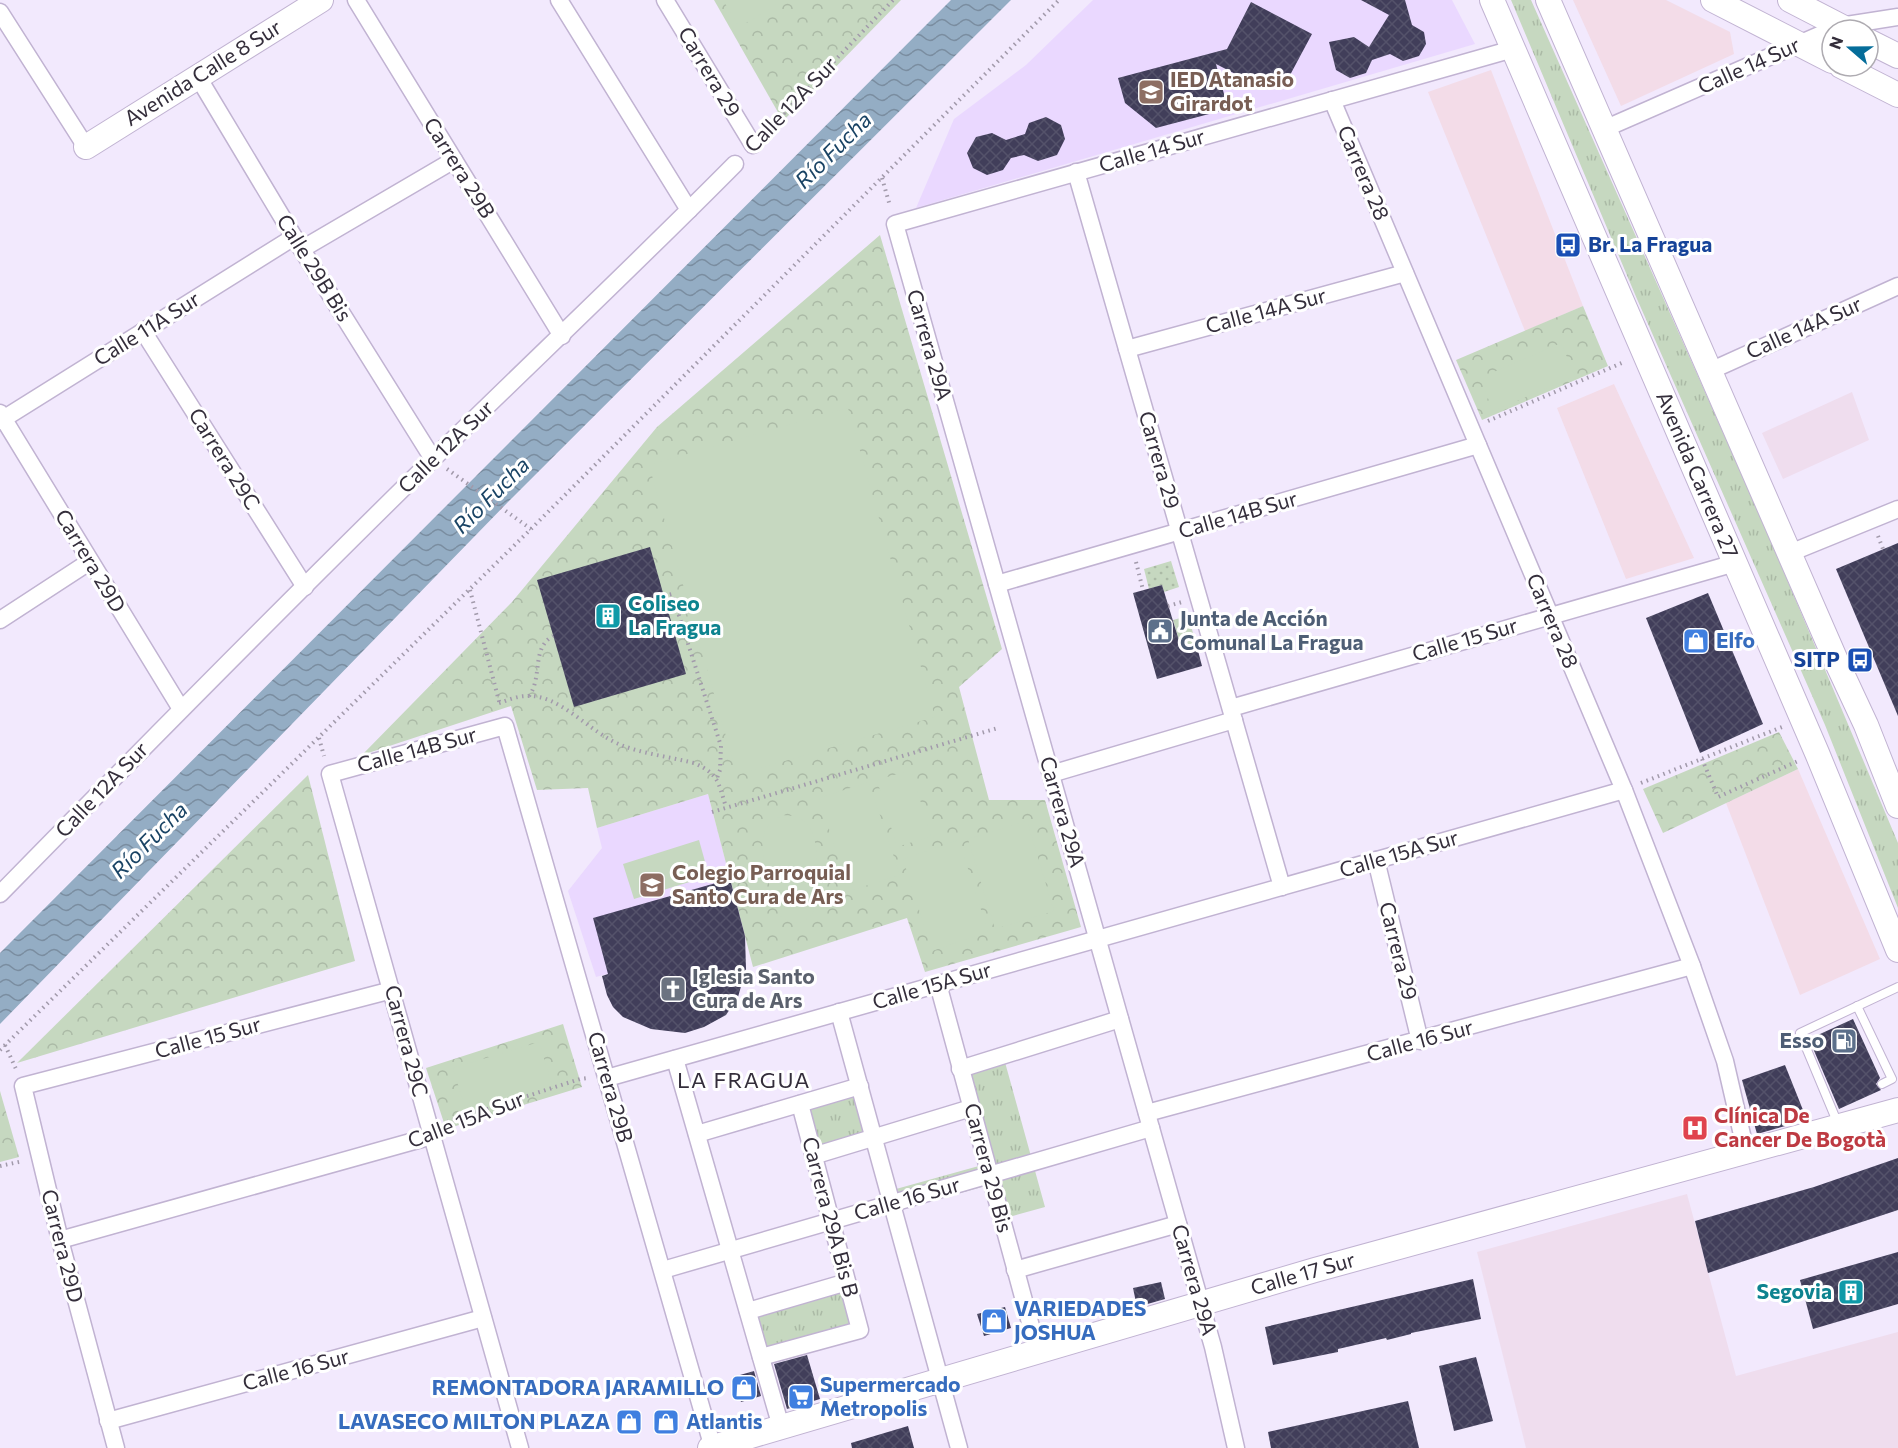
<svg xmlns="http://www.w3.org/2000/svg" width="1898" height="1448" viewBox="0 0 1898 1448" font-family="Commissioner,sans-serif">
  <defs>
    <pattern id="grass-tufts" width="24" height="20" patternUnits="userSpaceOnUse" patternTransform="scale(1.5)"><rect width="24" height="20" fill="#c6d8c0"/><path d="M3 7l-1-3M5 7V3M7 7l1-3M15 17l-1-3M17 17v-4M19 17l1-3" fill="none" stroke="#abbaa6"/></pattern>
    <pattern id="forest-crowns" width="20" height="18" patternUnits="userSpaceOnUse" patternTransform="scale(1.5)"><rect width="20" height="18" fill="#c6d8c0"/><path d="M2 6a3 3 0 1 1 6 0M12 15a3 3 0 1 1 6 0" fill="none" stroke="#abbaa6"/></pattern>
    <pattern id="garden-dots" width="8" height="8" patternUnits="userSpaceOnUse" patternTransform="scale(1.5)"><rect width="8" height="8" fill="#c6d8c0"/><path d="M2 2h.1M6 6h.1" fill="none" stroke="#abbaa6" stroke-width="1.8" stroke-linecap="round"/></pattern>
    <pattern id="water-waves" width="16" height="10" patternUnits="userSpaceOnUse" patternTransform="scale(1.5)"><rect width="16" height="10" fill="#94adc4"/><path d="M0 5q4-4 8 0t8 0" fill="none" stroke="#7a8da0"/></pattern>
    <pattern id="building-cross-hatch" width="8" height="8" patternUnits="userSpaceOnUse" patternTransform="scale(1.5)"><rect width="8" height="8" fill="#413e5a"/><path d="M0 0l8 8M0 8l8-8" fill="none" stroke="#54526a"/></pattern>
  </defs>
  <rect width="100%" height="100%" fill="#f2e9fd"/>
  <!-- commercial -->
  <g fill="#f3dce8">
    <polygon points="1573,0 1666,0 1730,32 1734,54 1621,106"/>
    <polygon points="1491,70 1583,306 1525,331 1428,92"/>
    <polygon points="1614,384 1694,558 1626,579 1557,408"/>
    <polygon points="1798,769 1880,959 1800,995 1726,803"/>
  </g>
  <!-- industrial -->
  <g fill="#efddee">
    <polygon points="1852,392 1869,440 1783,479 1762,433"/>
    <polygon points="1687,1194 1736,1376 1898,1332 1898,1448 1526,1448 1477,1252"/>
  </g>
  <!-- built -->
  <g fill="#ead8ff">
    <polygon points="1093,0 1452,0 1475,44 916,208 954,119 1026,65"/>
    <polygon points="708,794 745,936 596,977 568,891 602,848 597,828"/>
  </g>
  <!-- grass -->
  <g fill="url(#grass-tufts)">
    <polygon points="1511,0 1531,0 1765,527 1898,843 1898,908 1825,725 1637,299"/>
    <polygon points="1003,1055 1045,1207 1002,1219 986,1186 902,1209 896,1189 986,1164 960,1069"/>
    <polygon points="860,1086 874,1138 813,1156 800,1104"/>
    <polygon points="845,1284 859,1329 763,1354 750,1312"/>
  </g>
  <!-- forest -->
  <g fill="url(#forest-crowns)">
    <polygon points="714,0 901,0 783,121"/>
    <polygon points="880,235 1002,649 959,687 989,800 1045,800 1081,927 925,972 907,918 753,967 708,794 597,828 588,788 537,790 511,706 362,755 512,602 657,427"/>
    <polygon points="1583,306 1608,366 1482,420 1456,360"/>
    <polygon points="1779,732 1798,769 1663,833 1643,789"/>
    <polygon points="308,775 355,961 17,1063"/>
    <polygon points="563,1024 582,1087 446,1129 426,1068"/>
    <polygon points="0,1091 19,1157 0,1162"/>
  </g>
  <!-- garden -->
  <g fill="url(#garden-dots)">
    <polygon points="1171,561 1179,587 1164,592 1162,585 1149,589 1144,569"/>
    <polygon points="1188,616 1196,643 1181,647 1173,620"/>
  </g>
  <!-- pitch -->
  <g fill="#c6d8c0">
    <polygon points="723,0 773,0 776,5 739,27"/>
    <polygon points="1561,343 1575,376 1493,411 1480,378"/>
    <polygon points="848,408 935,717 737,775 649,465"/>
    <polygon points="911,770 931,836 897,847 877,780"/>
    <polygon points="869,782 900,875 849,891 819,798"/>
    <path d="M783,815C787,816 793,815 797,817C827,828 815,888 813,913C801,926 794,925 780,916C772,898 757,848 765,831C768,823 776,819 783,815Z"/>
    <polygon points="1027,821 1054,911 995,929 968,839"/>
    <polygon points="699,840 709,876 634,899 623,864"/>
    <polygon points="959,840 988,932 932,951 903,859"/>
    <polygon points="539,1042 553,1088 467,1115 453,1068"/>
  </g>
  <!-- water -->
  <polygon fill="url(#water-waves)" points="951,0 1011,0 508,502 0,1024 0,953"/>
  <!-- building -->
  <g fill="url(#building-cross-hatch)">
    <polygon points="1361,0 1405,0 1412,25 1424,32 1426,44 1419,56 1403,61 1390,54 1372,60 1366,73 1350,78 1336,70 1329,42 1354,37 1369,47 1389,15"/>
    <polygon points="1251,2 1312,34 1289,77 1259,86 1216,64 1228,109 1156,128 1125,103 1118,78 1227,49"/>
    <polygon points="1046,117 1061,125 1065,139 1057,155 1038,161 1024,155 1011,158 1003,170 987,175 973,168 967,153 976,137 992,133 1006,140 1025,134 1029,123"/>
    <polygon points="1898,543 1898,716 1836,569"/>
    <polygon points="650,547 686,674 574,707 537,580"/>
    <polygon points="1162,585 1181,647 1196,643 1202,666 1157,679 1133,593"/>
    <polygon points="1708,593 1763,724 1700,753 1646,618"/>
    <polygon points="730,879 745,936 746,969 738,997 726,1015 704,1027 685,1033 651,1029 623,1017 613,1007 607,995 602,976 608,974 593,918"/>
    <polygon points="1853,1019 1880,1078 1876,1084 1881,1090 1839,1109 1809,1039"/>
    <polygon points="1785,1065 1807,1120 1757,1134 1742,1080"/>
    <polygon points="1898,1158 1898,1210 1708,1273 1695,1221 1814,1187"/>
    <polygon points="1898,1252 1898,1304 1813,1329 1800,1280"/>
    <polygon points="1473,1279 1481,1319 1411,1333 1411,1334 1387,1340 1386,1338 1338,1349 1338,1352 1273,1365 1265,1327"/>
    <polygon points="1161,1282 1165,1299 1137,1307 1133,1288"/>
    <polygon points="1005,1307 1011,1328 984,1336 977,1314"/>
    <polygon points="807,1355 820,1399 787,1409 774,1364"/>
    <polygon points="1476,1357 1493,1421 1454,1431 1439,1366"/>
    <polygon points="754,1371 761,1396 741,1402 733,1377"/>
    <polygon points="1408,1401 1419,1448 1271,1448 1268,1432"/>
    <polygon points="908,1426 914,1448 852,1448 851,1443"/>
  </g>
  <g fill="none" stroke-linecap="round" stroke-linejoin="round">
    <defs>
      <g id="lane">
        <polyline points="1857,1006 1892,1079 1882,1084"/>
        <polyline points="1838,1124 1800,1033 1898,987"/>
      </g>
      <g id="street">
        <polyline points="356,0 562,336"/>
        <polyline points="559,0 689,210"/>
        <polyline points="665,0 753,145"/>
        <polyline points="0,12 86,147"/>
        <polyline points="198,77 294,237 433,459"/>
        <polyline points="1332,100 1624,790 1692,966 1725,1061 1746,1152"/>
        <polyline points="1604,129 1840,26 1898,17"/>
        <polyline points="1076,172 1282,887"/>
        <polyline points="302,249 454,160"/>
        <polyline points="143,331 305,587"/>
        <polyline points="1127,349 1405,273"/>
        <polyline points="1710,371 1898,286"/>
        <polyline points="0,413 181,709"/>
        <polyline points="0,421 294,237"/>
        <polyline points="1790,553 1898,509"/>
        <polyline points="997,584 1478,445"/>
        <polyline points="0,620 89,562"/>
        <polyline points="1231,708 1735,563"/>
        <polyline points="1051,774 1234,720"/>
        <polyline points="1376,860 1420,1041"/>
        <path d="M0,894C143,748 287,602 433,459C534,360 636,264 735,164"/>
        <polyline points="938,984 1038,1352"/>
        <polyline points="839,1012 959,1448"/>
        <polyline points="675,1059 781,1427"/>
        <polyline points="960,1069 1120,1019"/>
        <polyline points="607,1078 1624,790"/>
        <polyline points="1147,1113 1692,966"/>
        <polyline points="697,1134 860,1086"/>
        <polyline points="813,1156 971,1108"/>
        <polyline points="60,1240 432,1136"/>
        <polyline points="663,1270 1151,1128"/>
        <polyline points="1015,1270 1178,1224"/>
        <polyline points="748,1311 847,1282"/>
        <polyline points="761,1357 860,1330 800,1104"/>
        <polyline points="108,1421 483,1318"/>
        <polyline points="116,1448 60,1240 23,1086 392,990"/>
        <polyline points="520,1448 330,774 505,726 713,1448"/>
        <polyline points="1236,1448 1213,1347 895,224 1513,49"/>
      </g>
      <g id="secondary">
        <polyline points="1492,0 1817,753 1898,950"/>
        <polyline points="1548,0 1838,665 1866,725 1898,806"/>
        <polyline points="1713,0 1832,61"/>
        <polyline points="1790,0 1848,30"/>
        <polyline points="1868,41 1898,56"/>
        <polyline points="1841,66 1898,95"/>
        <polyline points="86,147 321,0"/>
        <polyline points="710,1448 1315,1270 1898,1110"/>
      </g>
    </defs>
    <!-- lane casing -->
    <use href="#lane" stroke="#c1b3d2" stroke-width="10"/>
    <!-- street casing -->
    <use href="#street" stroke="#c1b3d2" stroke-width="19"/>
    <!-- secondary casing -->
    <use href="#secondary" stroke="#c1b3d2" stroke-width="26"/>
    <!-- path -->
    <g stroke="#a29aab" stroke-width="4" stroke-dasharray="1.5 4.5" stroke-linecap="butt">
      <polyline points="767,131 893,0"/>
      <polyline points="882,178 890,206"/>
      <polyline points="1488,421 1624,362"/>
      <polyline points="447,469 531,529"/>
      <polyline points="1878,536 1883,549"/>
      <polyline points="1136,562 1143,590"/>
      <polyline points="470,590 500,705"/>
      <polyline points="664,596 672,594 721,746 720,770 717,778"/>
      <polyline points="1168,606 1182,602"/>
      <path d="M529,696C543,677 531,648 553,636"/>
      <path d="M499,703C508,700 517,696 527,696C560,694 590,733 621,745C644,754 670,757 694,763C719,774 718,782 726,807"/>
      <polyline points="319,738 324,756"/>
      <polyline points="1702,759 1718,797 1798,761"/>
      <polyline points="1641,783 1782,727"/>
      <polyline points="712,812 998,728"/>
      <polyline points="5,1045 16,1069"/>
      <polyline points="0,1050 531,529 1059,0"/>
      <polyline points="447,1122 580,1079 588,1078"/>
      <polyline points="0,1166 23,1161"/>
    </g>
    <!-- lane -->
    <use href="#lane" stroke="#fff" stroke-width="8"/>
    <!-- street -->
    <use href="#street" stroke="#fff" stroke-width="16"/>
    <!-- secondary -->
    <use href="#secondary" stroke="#fff" stroke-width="24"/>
  </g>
  <!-- icons -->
  <defs>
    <symbol id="school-square" viewBox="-11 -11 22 22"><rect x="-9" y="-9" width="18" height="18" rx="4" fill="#8d6e63" stroke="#fff"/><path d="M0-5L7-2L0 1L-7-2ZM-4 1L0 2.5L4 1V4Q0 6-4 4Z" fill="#fff"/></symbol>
    <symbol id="bus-square" viewBox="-11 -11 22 22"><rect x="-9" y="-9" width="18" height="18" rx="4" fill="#1a4fb4" stroke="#fff"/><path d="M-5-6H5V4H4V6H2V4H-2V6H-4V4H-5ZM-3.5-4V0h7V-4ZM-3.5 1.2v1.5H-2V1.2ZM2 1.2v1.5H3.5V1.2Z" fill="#fff"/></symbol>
    <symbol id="building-square" viewBox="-11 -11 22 22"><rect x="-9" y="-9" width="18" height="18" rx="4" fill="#0f9aa8" stroke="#fff"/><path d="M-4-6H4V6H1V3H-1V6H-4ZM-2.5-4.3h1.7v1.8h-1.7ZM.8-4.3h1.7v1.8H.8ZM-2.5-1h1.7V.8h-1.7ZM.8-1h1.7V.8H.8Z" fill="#fff"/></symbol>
    <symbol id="civic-square" viewBox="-11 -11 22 22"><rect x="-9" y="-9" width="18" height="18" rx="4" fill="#5c6f8a" stroke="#fff"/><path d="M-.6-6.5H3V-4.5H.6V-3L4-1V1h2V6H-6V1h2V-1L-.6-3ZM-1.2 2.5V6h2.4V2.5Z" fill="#fff"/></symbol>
    <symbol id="shop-square" viewBox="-11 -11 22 22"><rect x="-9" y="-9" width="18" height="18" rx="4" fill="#3f7fe0" stroke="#fff"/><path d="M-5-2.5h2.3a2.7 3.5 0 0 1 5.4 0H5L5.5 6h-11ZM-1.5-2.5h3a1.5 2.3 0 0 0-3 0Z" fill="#fff"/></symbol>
    <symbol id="church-square" viewBox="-11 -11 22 22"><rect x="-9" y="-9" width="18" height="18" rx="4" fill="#6b7280" stroke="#fff"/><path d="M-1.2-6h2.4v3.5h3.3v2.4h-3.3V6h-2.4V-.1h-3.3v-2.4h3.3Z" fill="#fff"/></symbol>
    <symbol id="fuel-square" viewBox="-11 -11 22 22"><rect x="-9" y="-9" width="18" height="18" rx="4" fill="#5c6f8a" stroke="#fff"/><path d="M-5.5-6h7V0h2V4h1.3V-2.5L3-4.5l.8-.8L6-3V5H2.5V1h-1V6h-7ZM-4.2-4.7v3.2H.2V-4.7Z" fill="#fff"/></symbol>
    <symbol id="hospital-square" viewBox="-11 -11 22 22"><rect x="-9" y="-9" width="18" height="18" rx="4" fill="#e0444e" stroke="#fff"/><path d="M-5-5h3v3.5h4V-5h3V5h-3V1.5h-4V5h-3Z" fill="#fff"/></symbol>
    <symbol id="supermarket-square" viewBox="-11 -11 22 22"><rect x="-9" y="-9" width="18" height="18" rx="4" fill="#3f7fe0" stroke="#fff"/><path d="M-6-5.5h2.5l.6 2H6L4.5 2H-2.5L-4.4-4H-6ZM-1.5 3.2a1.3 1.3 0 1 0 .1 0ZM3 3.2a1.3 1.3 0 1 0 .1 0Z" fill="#fff"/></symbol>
  </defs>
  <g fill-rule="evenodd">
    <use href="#school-square" x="1136" y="77" width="30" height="30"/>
    <use href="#bus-square" x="1553" y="230" width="30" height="30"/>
    <use href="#building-square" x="593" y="601" width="30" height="30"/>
    <use href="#civic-square" x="1145" y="616" width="30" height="30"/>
    <use href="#shop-square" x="1681" y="626" width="30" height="30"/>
    <use href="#bus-square" x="1845" y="645" width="30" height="30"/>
    <use href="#school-square" x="637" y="870" width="30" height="30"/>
    <use href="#church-square" x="658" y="974" width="30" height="30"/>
    <use href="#fuel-square" x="1829" y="1026" width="30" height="30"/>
    <use href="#hospital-square" x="1680" y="1113" width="30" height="30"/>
    <use href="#building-square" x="1836" y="1277" width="30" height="30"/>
    <use href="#shop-square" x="979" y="1306" width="30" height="30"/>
    <use href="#shop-square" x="729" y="1373" width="30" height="30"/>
    <use href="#supermarket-square" x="786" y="1382" width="30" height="30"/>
    <use href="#shop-square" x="614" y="1407" width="30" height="30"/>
    <use href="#shop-square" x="651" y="1407" width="30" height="30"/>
  </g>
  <g text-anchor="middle" stroke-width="6" stroke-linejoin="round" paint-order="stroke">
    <!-- street labels -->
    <g font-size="21" fill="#342e3b" stroke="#fff">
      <text transform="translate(1749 66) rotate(-24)" y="7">Calle 14 Sur</text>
      <text transform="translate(709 72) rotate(59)" y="7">Carrera 29</text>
      <text transform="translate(203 73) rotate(-32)" y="7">Avenida Calle 8 Sur</text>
      <text transform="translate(791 105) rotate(-46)" y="7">Calle 12A Sur</text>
      <text transform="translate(1152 151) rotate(-16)" y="7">Calle 14 Sur</text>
      <text transform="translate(459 168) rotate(58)" y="7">Carrera 29B</text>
      <text transform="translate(1363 173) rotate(67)" y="7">Carrera 28</text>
      <text transform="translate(314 268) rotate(58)" y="7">Calle 29B Bis</text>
      <text transform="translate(1266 311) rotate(-15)" y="7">Calle 14A Sur</text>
      <text transform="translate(1804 328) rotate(-24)" y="7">Calle 14A Sur</text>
      <text transform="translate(147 329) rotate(-32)" y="7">Calle 11A Sur</text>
      <text transform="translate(929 345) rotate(74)" y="7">Carrera 29A</text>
      <text transform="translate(446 447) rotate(-44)" y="7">Calle 12A Sur</text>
      <text transform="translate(224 459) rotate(58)" y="7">Carrera 29C</text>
      <text transform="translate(1159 460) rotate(74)" y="7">Carrera 29</text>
      <text transform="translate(1697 475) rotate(67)" y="7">Avenida Carrera 27</text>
      <text transform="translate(1238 515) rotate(-16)" y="7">Calle 14B Sur</text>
      <text transform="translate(90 561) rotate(59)" y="7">Carrera 29D</text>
      <text transform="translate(1552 621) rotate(67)" y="7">Carrera 28</text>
      <text transform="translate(1465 640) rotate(-16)" y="7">Calle 15 Sur</text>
      <text transform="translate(417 750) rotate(-15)" y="7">Calle 14B Sur</text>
      <text transform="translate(102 790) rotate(-46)" y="7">Calle 12A Sur</text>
      <text transform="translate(1062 812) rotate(74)" y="7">Carrera 29A</text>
      <text transform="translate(1399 854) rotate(-16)" y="7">Calle 15A Sur</text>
      <text transform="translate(1398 951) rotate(76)" y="7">Carrera 29</text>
      <text transform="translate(932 986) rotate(-16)" y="7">Calle 15A Sur</text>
      <text transform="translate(208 1038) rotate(-15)" y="7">Calle 15 Sur</text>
      <text transform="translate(406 1041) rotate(75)" y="7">Carrera 29C</text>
      <text transform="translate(1420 1041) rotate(-15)" y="7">Calle 16 Sur</text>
      <text transform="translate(610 1087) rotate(74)" y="7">Carrera 29B</text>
      <text transform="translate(466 1120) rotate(-21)" y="7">Calle 15A Sur</text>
      <text transform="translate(988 1168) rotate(75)" y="7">Carrera 29 Bis</text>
      <text transform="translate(907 1199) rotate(-16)" y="7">Calle 16 Sur</text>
      <text transform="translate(830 1217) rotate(75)" y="7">Carrera 29A Bis B</text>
      <text transform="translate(62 1246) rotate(76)" y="7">Carrera 29D</text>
      <text transform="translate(1303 1274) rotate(-16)" y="7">Calle 17 Sur</text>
      <text transform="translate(1194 1280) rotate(74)" y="7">Carrera 29A</text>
      <text transform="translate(296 1370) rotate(-15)" y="7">Calle 16 Sur</text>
    </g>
    <!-- education labels -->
    <g font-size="21" font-weight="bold" fill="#785e54" stroke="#fff" text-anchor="start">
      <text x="1170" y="87">IED Atanasio<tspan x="1170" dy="24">Girardot</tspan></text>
      <text x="672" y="880">Colegio Parroquial<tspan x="672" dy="24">Santo Cura de Ars</tspan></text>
    </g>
    <!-- transit labels -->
    <g font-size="21" font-weight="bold" fill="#164399" stroke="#fff" text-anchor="start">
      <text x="1588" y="252">Br. La Fragua</text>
      <text x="1840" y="667" text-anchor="end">SITP</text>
    </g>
    <!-- culture labels -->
    <g font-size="21" font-weight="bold" fill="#0d838f" stroke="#fff" text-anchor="start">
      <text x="628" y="611">Coliseo<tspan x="628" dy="24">La Fragua</tspan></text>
      <text x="1832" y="1299" text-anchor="end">Segovia</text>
    </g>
    <!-- service labels -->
    <g font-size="21" font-weight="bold" fill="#4e5e75" stroke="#fff" text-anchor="start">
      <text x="1180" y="626">Junta de Acción<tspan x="1180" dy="24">Comunal La Fragua</tspan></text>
      <text x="1824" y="1048" text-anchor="end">Esso</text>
    </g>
    <!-- shop labels -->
    <g font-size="21" font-weight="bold" fill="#366cbe" stroke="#fff" text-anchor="start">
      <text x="1716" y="648">Elfo</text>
      <text x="1014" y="1316">VARIEDADES<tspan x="1014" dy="24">JOSHUA</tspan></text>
      <text x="820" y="1392">Supermercado<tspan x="820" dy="24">Metropolis</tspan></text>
      <text x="724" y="1395" text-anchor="end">REMONTADORA JARAMILLO</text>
      <text x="610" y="1429" text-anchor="end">LAVASECO MILTON PLAZA</text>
      <text x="686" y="1429">Atlantis</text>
    </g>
    <!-- worship labels -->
    <g font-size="21" font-weight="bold" fill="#5b616d" stroke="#fff" text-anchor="start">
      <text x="692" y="984">Iglesia Santo<tspan x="692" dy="24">Cura de Ars</tspan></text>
    </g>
    <!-- health labels -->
    <g font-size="21" font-weight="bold" fill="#be3a42" stroke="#fff" text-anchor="start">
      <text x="1714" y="1123">Clínica De<tspan x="1714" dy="24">Cancer De Bogotà</tspan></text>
    </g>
    <!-- water labels -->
    <g font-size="22" font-style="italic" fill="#194364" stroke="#fff">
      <text transform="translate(833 150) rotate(-45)" y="8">Río Fucha</text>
      <text transform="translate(491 495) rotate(-45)" y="8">Río Fucha</text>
      <text transform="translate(149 840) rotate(-45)" y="8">Río Fucha</text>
    </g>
    <!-- neighbourhood labels -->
    <g font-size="22" letter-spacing="1.5" fill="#342e3b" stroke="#fff">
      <text x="744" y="1088">LA FRAGUA</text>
    </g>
  </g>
  <!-- north arrow -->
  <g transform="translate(1850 48) rotate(290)"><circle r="28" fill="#ffffff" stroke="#aeabb1" stroke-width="1.5"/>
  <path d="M0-4.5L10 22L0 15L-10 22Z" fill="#056d9a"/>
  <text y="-9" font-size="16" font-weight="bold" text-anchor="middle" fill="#342e3b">N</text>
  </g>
</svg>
